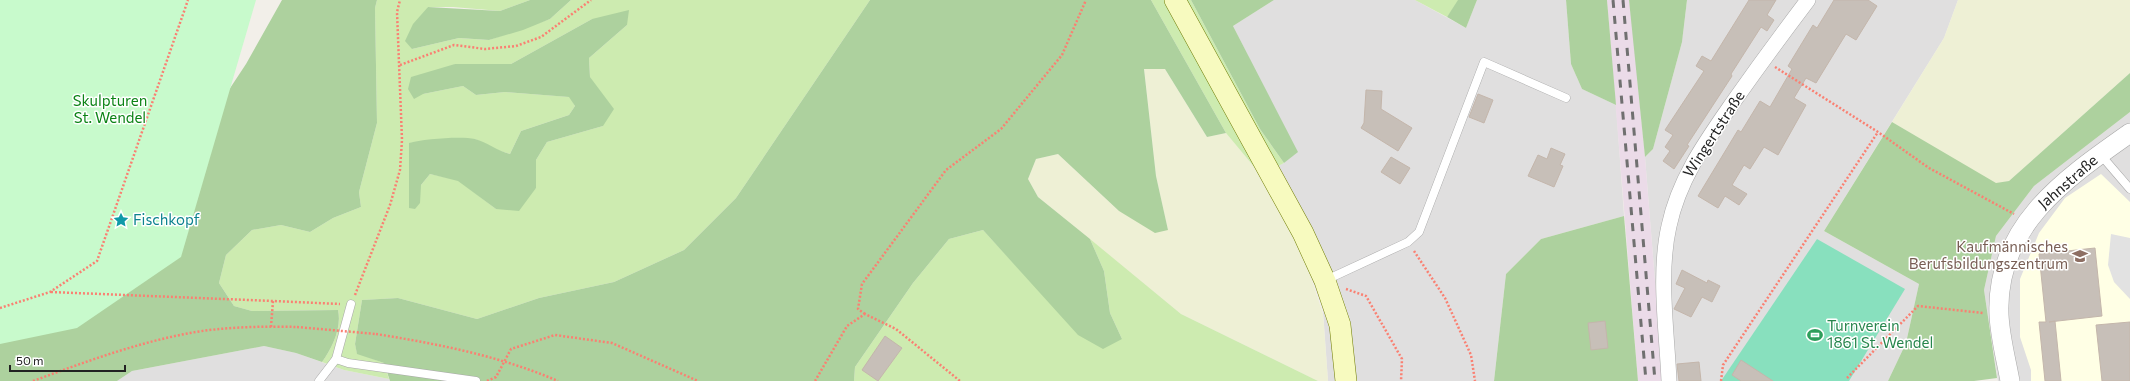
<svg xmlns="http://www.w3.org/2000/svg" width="2130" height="381" viewBox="0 0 2130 381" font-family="Commissioner,sans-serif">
  <rect width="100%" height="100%" fill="#f2efe9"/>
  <!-- residential -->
  <g fill="#e0dfdf">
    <polygon points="1274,0 1415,0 1466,28 1477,0 1566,0 1571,64 1582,89 1616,105 1624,216 1541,239 1506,274 1494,381 1328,381 1323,310 1301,247 1261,175 1284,163 1297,152 1233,26"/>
    <polygon points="1687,0 1958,0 1944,38 1824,231 1919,284 1906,343 1888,381 1663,381 1645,157 1653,149 1682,42"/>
    <polygon points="2130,112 2130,381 1998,381 1984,290 1996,236 2034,186"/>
    <polygon points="264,346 296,353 344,370 389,379 390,381 117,381 132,371"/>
  </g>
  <!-- industrial -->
  <polygon fill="#ebdbe8" points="1607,0 1629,0 1631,11 1645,157 1663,381 1638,381"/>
  <!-- education -->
  <polygon fill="#ffffe5" points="2101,174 2130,202 2130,381 2031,381 2031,370 2020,337 2020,279 2039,233 2065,198"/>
  <!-- farmland -->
  <g fill="#eef0d5">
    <polygon points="1958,0 2130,0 2130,73 2009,181 1996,184 1892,122 1944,38"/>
    <polygon points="1144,68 1165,69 1207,137 1226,133 1261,175 1301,247 1323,314 1328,381 1318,381 1181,314 1038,197 1028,179 1036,159 1058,154 1119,211 1168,230 1156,176"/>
  </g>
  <!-- grass -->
  <g fill="#cdebb0" fill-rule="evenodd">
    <path d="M377,0H530L500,11L453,7H428L412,49L459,38L489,40L550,19L571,0H870L736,198L684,250L614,282L539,298L477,319L398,298L362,300L355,344L357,353L384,363L389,379L344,370L322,362C332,348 342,328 338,310L252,311L234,306L219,283L226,255L252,230L281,225L310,232L333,218L361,207L359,192L377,123L375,8ZM592,19L627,25L589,58L590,77L603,126L547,142L536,160V188L496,209L458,180L430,174L421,185L409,208L410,143L475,139L497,150L510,154L521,131L569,115L575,106L570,97L505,92L476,95L463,86L423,94L455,64H511Z"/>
    <polygon points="1151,0 1191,0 1260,129 1284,163 1261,175 1226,133"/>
    <polygon points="1415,0 1458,0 1459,1 1447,17"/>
    <polygon points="983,230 1030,281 1122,339 1110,313 1104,271 1090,239 1181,314 1318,381 854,381 855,367 913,283 949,239"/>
  </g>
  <!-- forest -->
  <g fill="#add19e">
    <path d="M282,0H377L375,8L377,123L359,192L361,207L333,218L310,232L281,225L252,230L226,255L219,283L234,306L252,311L338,310C342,328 332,348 322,362L296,353L264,346L132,371L117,381H0V326L211,117L246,64Z"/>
    <polygon points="530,0 571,0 550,19 523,30 489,40 459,38 412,49 405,41 413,24 428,7 500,11"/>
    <polygon points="870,0 1151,0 1226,133 1207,137 1165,69 1144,69 1156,176 1168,230 1155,233 1119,211 1058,154 1036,159 1028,179 1038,197 1090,239 1104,271 1110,313 1122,339 1103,349 1078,335 983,230 949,239 913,283 855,367 854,381 390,381 384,363 357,354 355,344 362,300 398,298 477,319 539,298 614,282 684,250 736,198"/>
    <polygon points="1191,0 1274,0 1233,26 1298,152 1284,163 1260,129"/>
    <polygon points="1458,0 1477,0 1466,28 1447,17"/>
    <polygon points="1566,0 1607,0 1616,105 1582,89 1571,64"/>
    <polygon points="1629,0 1687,0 1682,42 1653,149 1645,157"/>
    <path d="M629,10L627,25L589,58L590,77L614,109L603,126L547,142L536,160V188L519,211L496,209L458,181L430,174L421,185L420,203L415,209L409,208V143C423,139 461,136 475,139C487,142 497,151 510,154L521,131L569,115L575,106L569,97L505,92L476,95L463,86L423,94L414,99L408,89L411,77L455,64H511L592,19Z"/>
    <polygon points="2130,73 2130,112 2034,186 1996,236 1984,290 1997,378 1974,381 1888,381 1906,343 1919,284 1824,231 1892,122 1996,183 2009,181"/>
    <polygon points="1624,216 1638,381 1494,381 1506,274 1541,239"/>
  </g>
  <!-- park -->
  <polygon fill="#c8facc" points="0,0 256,0 181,257 77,328 0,344"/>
  <!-- pitch -->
  <polygon fill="#88e0be" points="1817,239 1905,289 1849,381 1721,381"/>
  <!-- parking -->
  <polygon fill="#e2e2e2" points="2111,234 2130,238 2130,299 2114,282 2108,265"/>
  <!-- building -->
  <g fill="#c7bfb8" stroke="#c4b6ab">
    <polygon points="1749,0 1776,0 1767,15 1774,20 1767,31 1761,27 1731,74 1732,76 1687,145 1689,146 1674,169 1663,161 1670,151 1665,147 1673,135 1665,130 1704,71 1696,66 1702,56 1711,61"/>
    <polygon points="1834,0 1868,0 1877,6 1856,40 1846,34 1816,83 1806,78 1794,98 1806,105 1778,155 1764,147 1750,169 1744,165 1732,185 1747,194 1739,205 1725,196 1718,208 1698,196 1738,130 1741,132 1760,101 1770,107 1792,69 1788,66 1813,25 1817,28"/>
    <polygon points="1366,90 1382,91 1381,109 1412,128 1398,151 1361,128 1364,123"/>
    <polygon points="1478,94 1493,100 1484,123 1469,117"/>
    <polygon points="1551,148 1565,154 1560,165 1563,166 1554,187 1528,176 1538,155 1547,159"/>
    <polygon points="1391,157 1410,168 1400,184 1381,172"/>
    <polygon points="2095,248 2102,316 2049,322 2055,321 2061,381 2045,381 2039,322 2046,322 2039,254"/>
    <polygon points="1682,270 1707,283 1708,280 1720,286 1712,302 1702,297 1691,317 1674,309 1685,288 1676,284"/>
    <polygon points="1605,321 1608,348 1591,350 1588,323"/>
    <polygon points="2130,322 2130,381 2102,381 2096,325"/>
    <polygon points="885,336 902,348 878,381 862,370"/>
    <polygon points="1741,360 1773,381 1741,381 1732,375"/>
    <polygon points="1699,362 1701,381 1679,381 1677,364"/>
  </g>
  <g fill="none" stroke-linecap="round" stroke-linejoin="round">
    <defs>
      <g id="service">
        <polyline points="2100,154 2130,189"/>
        <polyline points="1326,280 1408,242 1419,232 1484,62 1566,98"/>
        <polyline points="336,359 348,363 476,381"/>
        <polyline points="319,381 336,359 351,304"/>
      </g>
      <path id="minor" d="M1669,381C1667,332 1658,274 1669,226C1679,178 1707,140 1734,101C1758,67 1783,33 1808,0"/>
      <path id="tertiary" d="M2010,381C2006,359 2000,337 1999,315C1995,226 2066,178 2130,133"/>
      <polyline id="secondary" points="1175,0 1303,233 1325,281 1340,325 1346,381"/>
    </defs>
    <!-- service casing -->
    <use href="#service" stroke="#a9a9a9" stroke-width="9"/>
    <!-- minor casing -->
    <use href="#minor" stroke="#a9a9a9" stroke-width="16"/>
    <!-- tertiary casing -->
    <use href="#tertiary" stroke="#a9a9a9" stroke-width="20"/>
    <!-- secondary casing -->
    <use href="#secondary" stroke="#707d05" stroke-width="22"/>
    <!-- path -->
    <g stroke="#fa8072" stroke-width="2.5" stroke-dasharray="2 2" stroke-linecap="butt">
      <polyline points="400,65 454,45 485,49 516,46 541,37 591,0"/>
      <polyline points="1775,67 1878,132 1929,168 2014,214"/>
      <polyline points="1414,251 1445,298 1471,355 1475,381"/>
      <polyline points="1346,289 1366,296 1402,359 1401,381"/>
      <polyline points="51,292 273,301"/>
      <polyline points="355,295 390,205 400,170 402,140 397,12 400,0"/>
      <polyline points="0,308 50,292 97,261 188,0"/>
      <polyline points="865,314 858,309 862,284 946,170 1001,129 1062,55 1086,0"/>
      <polyline points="271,327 273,301 340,304"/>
      <path d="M376,334C438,344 500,356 558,381"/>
      <polyline points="1847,378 1918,306 1983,313"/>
      <path d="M33,381C85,362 136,343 190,333C222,327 264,326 297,327"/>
      <polyline points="487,381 496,377 511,349 555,335 612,343 698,381"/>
      <polyline points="815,381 847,326 865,314 896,329 960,381"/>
      <polyline points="1721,381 1723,365 1878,132"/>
    </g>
    <!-- service -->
    <use href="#service" stroke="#fff" stroke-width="8"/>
    <!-- minor -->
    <use href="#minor" stroke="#fff" stroke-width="15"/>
    <!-- tertiary -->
    <use href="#tertiary" stroke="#fff" stroke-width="19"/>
    <!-- secondary -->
    <use href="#secondary" stroke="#f7fabf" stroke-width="21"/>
    <!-- rail -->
    <g stroke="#707070" stroke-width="3" stroke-dasharray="8 8" stroke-linecap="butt">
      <polyline points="1613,0 1646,381"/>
      <polyline points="1623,0 1655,381"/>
    </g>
    <!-- path-bridge -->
    <polyline stroke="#fa8072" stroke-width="2.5" stroke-dasharray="2 2" stroke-linecap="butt" points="297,327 376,334"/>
  </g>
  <!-- icons -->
  <defs>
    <symbol id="sight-bare" viewBox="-9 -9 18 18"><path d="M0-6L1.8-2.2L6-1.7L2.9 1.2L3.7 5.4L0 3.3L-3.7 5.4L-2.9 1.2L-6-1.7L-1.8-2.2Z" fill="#0f9aa8" stroke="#fff" stroke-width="2.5" paint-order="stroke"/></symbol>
    <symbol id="school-bare" viewBox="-9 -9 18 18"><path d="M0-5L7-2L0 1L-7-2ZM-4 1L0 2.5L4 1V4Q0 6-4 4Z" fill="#8d6e63" stroke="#fff" stroke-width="2.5" paint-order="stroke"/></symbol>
    <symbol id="stadium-bare" viewBox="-9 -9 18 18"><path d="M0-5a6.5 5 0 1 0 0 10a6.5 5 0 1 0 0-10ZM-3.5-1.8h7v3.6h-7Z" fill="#2e9e5b" stroke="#fff" stroke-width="2.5" paint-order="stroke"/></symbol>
  </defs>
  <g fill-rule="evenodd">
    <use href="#sight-bare" x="110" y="209" width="22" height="22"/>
    <use href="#school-bare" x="2069" y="245" width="22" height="22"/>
    <use href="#stadium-bare" x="1804" y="324" width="22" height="22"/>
  </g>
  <g text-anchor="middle" stroke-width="3" stroke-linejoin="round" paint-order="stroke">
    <!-- park labels -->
    <g font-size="15" fill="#0c8416" stroke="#fff">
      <text x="110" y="106">Skulpturen<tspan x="110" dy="17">St. Wendel</tspan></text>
    </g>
    <!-- street labels -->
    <g font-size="15" fill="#222" stroke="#fff">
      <text transform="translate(1714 134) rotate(-57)" y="5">Wingertstraße</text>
      <text transform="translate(2068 182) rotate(-41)" y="5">Jahnstraße</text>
    </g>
    <!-- culture labels -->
    <g font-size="15" fill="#0d838f" stroke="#fff" text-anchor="start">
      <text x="133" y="225">Fischkopf</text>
    </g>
    <!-- education labels -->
    <g font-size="15" fill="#785e54" stroke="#fff" text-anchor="end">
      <text x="2068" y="252">Kaufmännisches<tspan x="2068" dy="17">Berufsbildungszentrum</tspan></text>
    </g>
    <!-- leisure labels -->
    <g font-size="15" fill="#27864d" stroke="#fff" text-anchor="start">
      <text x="1827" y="331">Turnverein<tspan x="1827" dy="17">1861 St. Wendel</tspan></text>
    </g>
  </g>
  <!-- scale -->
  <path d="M10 365v6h115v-6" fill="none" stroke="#222222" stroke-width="2"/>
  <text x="16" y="365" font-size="12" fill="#222222" stroke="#ffffff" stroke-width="3" paint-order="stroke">50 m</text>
</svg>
